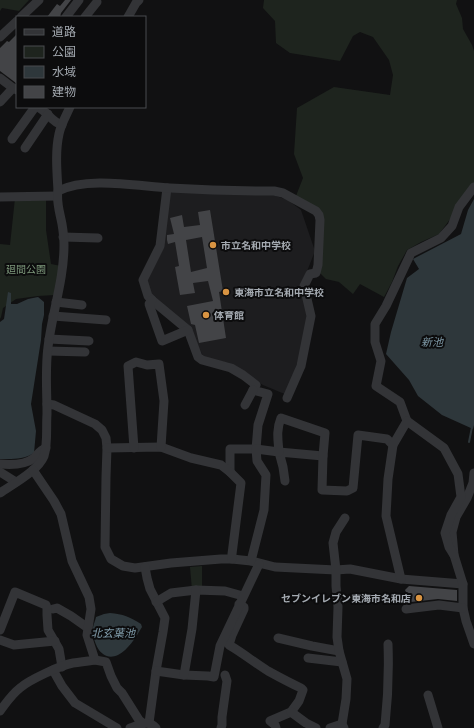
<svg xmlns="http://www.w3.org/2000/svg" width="474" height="728" viewBox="0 0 474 728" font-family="'Noto Sans','Noto Sans JP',sans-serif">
  <rect width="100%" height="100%" fill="#111112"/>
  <!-- built -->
  <polygon fill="#1d1d1f" points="174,190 273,195 288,200 301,210 315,251 304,279 309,317 302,348 287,395 263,385 229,363 204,358 190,329 154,299 145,280 163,247 169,194"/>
  <!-- green -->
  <g fill="#1e241e">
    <polygon points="0,0 29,0 19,11 2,8 0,11"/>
    <polygon points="264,0 457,0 456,4 462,18 463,29 472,45 474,51 474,187 439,234 421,242 407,250 398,266 392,282 384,297 360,284 353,294 339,282 326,279 320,273 322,218 296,196 303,178 294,154 297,108 334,87 390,95 393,75 389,60 373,37 360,32 353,36 340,61 290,53 276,43 275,21 263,8"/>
    <polygon points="46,195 46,230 51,264 61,266 55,295 38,296 16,299 3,308 1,317 0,319 0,244 10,245 15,198"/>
    <polygon points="202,566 202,589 192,590 190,567"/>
  </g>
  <!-- water -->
  <g fill="#2e373b">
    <polygon points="474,199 474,425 473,429 442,415 418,396 409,380 386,354 391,332 407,278 419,269 413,259 461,234 468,210"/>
    <path d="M8,292L11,293V304H17L28,299L38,297L44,302V315L42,324L41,340L31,404L36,431L34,453C23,460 12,459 0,459V322L4,319Z"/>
    <path d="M110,613C123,614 130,617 141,624L142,627C136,637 128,650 118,655C102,662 94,645 93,632C92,627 95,622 96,617L104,614Z"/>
  </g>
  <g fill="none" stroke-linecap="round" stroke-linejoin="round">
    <!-- stream -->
    <polyline stroke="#2e373b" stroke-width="2" points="469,442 472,427"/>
  </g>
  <!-- building -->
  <g fill="#434447" fill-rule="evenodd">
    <polygon points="65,0 71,0 61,13 60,17 47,17 57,4 60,6"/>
    <polygon points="17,34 17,81 16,83 0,71 0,48 7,41 9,42"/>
    <path d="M210,210L223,291L219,292L226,338L199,343L195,325L191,324L187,306L213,301L208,281L193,283L195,293L180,295L175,267L179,266L175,242L168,244L167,240V235L174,234L170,218L182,215L184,227L200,225L198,212ZM202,237L207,268L191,272L186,240Z"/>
    <polygon points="409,586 457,590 457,601 438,599 411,602 405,590"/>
  </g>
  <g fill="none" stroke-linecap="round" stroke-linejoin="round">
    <!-- minor -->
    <g stroke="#333437" stroke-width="9">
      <polyline points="21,17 39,0"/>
      <polyline points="66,17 79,0"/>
      <polyline points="85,17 97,2"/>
      <polyline points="128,17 136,3 139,0"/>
      <polyline points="0,37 17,21"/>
      <polyline points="0,78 13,88 17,90"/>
      <polyline points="0,102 13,88"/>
      <path d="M38,107C41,109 44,111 46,113C51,118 55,123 62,125"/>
      <polyline points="12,139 35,107"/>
      <polyline points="25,148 48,114"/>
      <polyline points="167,188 160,246 143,280 148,296 153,301 188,330 198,357 202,360 231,368 243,375 256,385 253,390 268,394 258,425 256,449 230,449 230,472"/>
      <path d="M58,191C87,176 137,186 170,188C204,190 239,191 274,191L283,193L316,211L319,215L320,220L318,265L316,273L310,274L304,286L311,316L301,366L287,398"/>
      <polyline points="0,197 57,196"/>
      <polyline points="63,237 98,238"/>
      <polyline points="152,300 149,304 162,341 188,330"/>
      <polyline points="56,302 82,305"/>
      <polyline points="53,316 106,320"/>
      <polyline points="49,339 89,341"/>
      <polyline points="48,351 85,352"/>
      <polyline points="47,404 54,405 95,424 102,430 106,438 107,448 106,477 105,547 111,559 123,566 135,568 171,563 221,559 232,559 251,561 275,567 336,570 350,569 401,579 463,584"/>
      <polyline points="245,405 253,390"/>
      <polyline points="407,421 400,402 376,386 381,361 375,342 375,324 386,306 411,253 441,238 452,226 459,207 474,187"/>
      <polyline points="107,448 161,447 191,458 221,465 230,472 241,483 232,554 232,559"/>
      <polyline points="134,448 128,366 136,362 147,365 159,364 164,401 161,447"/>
      <path d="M0,464C11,465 25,465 34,458C38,454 40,450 46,448"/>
      <polyline points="0,472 16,482"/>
      <polyline points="474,473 473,483 467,498 456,517 452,532 454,555 463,584 463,608 466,621 474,644"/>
      <polyline points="285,481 283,467 279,452 323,456"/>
      <path d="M0,493C13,484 38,471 44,456C48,444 46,427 47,414C47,391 45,369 48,347C52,313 64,280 64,245C64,238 63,230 62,224C60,213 56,202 58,191C57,172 55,152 59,134C61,124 66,116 70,107"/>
      <path d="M251,561L264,510L266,475L257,461L256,449L279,452C278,440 276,430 281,418L325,433L323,456L322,490L347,491L353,488L358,435L387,439L393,445"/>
      <polyline points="145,567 147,578 150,589 165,618 163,632 156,671 149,723"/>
      <polyline points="401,579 386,516 388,479 393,445 407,421 444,448 458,474 461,497 451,515 445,533 449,547 454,555"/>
      <polyline points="156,602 171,593 196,590 225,591 243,596"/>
      <path d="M239,604L244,607V609L232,635L229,645C243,653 255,663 268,671C279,677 290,683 301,688L303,690L299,701L291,712L270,721L275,725L276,728"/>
      <polyline points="53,609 57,608 71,616 88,628"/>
      <polyline points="406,609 439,605 463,608"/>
      <polyline points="0,630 15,592 46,605 47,608 47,615 48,630 59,649 62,667"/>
      <polyline points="278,638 312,646 339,651"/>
      <polyline points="0,640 14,645 55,641"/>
      <polyline points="308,658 342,662"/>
      <polyline points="95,660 106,662 111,676 117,688 122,693 139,720 143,723"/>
      <polyline points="53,670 62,686 75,703 117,728"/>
      <polyline points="156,671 184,675 208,676 214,677 220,646 259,564"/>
      <polyline points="184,675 192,629 196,590"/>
      <polyline points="428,695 438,728"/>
      <path d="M0,711C6,703 12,694 20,688C29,680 61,665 73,663C81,662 88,661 95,660L87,635L91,609L89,597L72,561L61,514L54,501L33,470"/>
      <polyline points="291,712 306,723 316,728"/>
      <path d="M130,728C140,725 148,719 156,728"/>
      <polyline points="221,728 222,725 222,717 227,681 225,675"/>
      <polyline points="330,728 342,724"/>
      <polyline points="344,728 342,724 346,699 347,679 339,651 337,637 338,607 336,586 336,570 333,543 336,532 345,518"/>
      <path d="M383,728L385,725C388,698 389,672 388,644"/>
    </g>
  </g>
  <!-- markers -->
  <g fill="#d99442" stroke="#0c0c0d" stroke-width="1.5">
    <circle cx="213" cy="245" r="4"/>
    <circle cx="226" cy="292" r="4"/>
    <circle cx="206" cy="315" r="4"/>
    <circle cx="419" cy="598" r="4"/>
  </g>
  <g text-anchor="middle" stroke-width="4" stroke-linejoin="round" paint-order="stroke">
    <!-- poi labels -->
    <g font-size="10" font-weight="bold" fill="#a4aab1" stroke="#0c0c0d" text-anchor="start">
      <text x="221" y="249">市立名和中学校</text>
      <text x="234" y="296">東海市立名和中学校</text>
      <text x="214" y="319">体育館</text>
      <text x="411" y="602" text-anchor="end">セブンイレブン東海市名和店</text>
    </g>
    <!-- park labels -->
    <g font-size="10" fill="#7f9a7d" stroke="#0c0c0d">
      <text x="26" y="273">廻間公園</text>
    </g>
    <!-- water labels -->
    <g font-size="11" font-style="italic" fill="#7f9aa8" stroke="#0c0c0d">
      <text x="432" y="346">新池</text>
      <text x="113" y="637">北玄葉池</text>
    </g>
  </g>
  <!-- legend -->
  <rect x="16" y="16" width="130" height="92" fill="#0c0c0d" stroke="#494b4f"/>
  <rect x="24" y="29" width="20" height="6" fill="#333437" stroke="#494b4f"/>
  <text x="52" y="36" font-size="12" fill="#a4aab1">道路</text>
  <rect x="24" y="46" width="20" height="12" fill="#1e241e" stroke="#494b4f"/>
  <text x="52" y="56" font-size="12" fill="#a4aab1">公園</text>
  <rect x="24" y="66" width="20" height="12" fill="#2e373b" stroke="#494b4f"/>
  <text x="52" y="76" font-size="12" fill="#a4aab1">水域</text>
  <rect x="24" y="86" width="20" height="12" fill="#434447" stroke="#494b4f"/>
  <text x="52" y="96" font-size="12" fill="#a4aab1">建物</text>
</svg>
